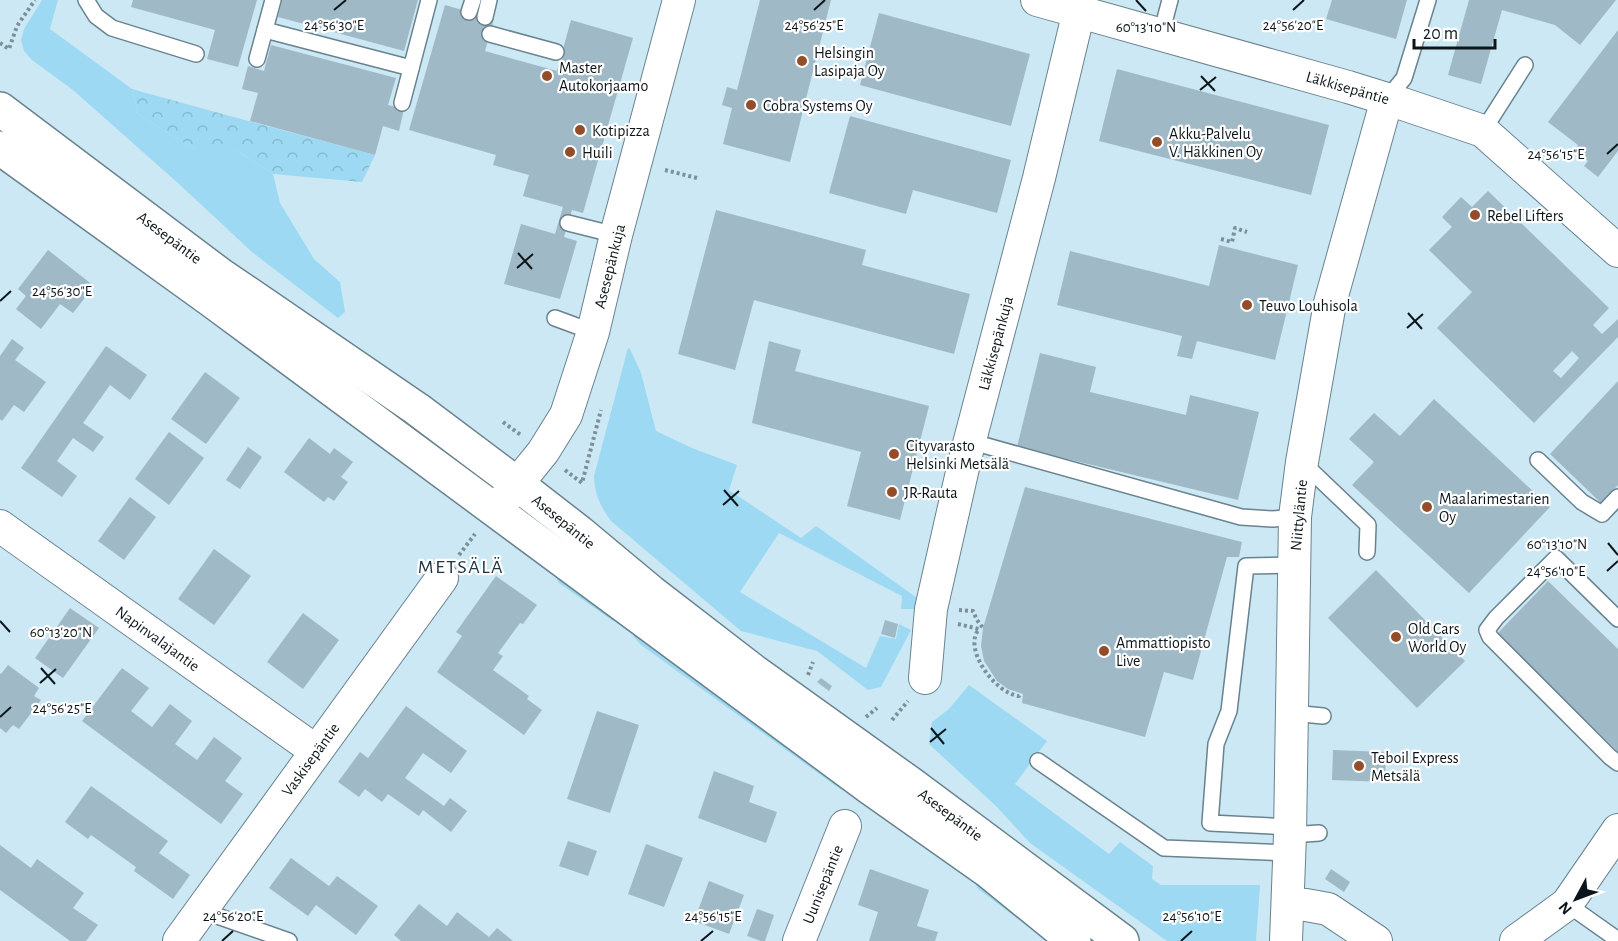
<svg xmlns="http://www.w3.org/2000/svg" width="1618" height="941" viewBox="0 0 1618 941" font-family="'Alegreya Sans',sans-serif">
  <defs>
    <pattern id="forest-crowns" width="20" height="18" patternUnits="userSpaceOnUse" patternTransform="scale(1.5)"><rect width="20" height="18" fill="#9dd9f2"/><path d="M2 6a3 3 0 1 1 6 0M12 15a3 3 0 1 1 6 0" fill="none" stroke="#86bacf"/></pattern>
  </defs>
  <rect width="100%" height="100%" fill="#cce8f4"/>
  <!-- grass -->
  <g fill="#9dd9f2">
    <polygon points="42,0 58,0 50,29 132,89 138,114 196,150 236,150 273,174 280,203 314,259 340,282 345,312 338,318 252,252 179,184 73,90 32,60 24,51 21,40 24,29"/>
    <path d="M628,348L630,349L641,373L656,431L692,448L737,465L729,490L801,538L816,526L917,598V609H901L902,596L779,533L740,592L866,668L880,636L896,639L899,624L911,630L881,687L868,690L817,651L741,631L611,521C600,505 595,496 594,476Z"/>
    <polygon points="558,573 618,613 613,621 559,583 557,580"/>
    <polygon points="635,632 851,793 840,789 641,645 633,636"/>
    <polygon points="969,685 1047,741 1015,784 1109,854 1120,842 1153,866 1152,879 1161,885 1260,885 1256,941 1167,941 1030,843 997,807 929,744 932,722 949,709"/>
    <polygon points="976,883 999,897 1057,941 1047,941 977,888"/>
  </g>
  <!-- forest -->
  <polygon fill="url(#forest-crowns)" points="132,89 226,115 375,155 362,182 273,174 236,150 196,150 138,114"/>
  <!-- building -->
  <g fill="#9fbac6" fill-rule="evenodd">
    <polygon points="133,0 257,0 238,67 207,59 215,30 131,7"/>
    <polygon points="282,0 418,0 404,51 278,17"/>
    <polygon points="760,0 831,0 790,162 723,144 732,108 722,105 727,87 737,90"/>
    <polygon points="1332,0 1407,0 1396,39 1326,19"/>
    <polygon points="1469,0 1616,0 1580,45 1555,25 1502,10 1481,84 1448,75"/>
    <polygon points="445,5 494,19 485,51 557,71 571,20 633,38 583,213 572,210 564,237 577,241 560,299 504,284 521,224 555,234 563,207 523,196 529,175 493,165 496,155 409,130"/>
    <polygon points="879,13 1030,54 1011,126 860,85"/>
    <polygon points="1618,30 1618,151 1598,177 1584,166 1588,161 1575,151 1578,145 1548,122"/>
    <polygon points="271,45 396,78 388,105 404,109 399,131 383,126 375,155 250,121 258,93 242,89 248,66 264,71"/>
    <polygon points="1117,69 1329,125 1311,195 1099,141"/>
    <polygon points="850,116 1011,160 997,213 913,190 906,214 829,193"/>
    <path d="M1488,191L1609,308L1593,325L1602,334L1618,319V337L1534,423L1437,328L1472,292L1429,250L1452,227L1442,217L1461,197L1472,207ZM1572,351L1579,358L1561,378L1553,371Z"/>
    <polygon points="716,210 866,250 862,265 970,294 954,354 754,300 735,370 678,354"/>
    <polygon points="1219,245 1298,265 1275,360 1197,341 1192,359 1177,356 1182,336 1057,305 1070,251 1209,286"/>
    <polygon points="48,250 94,286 73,313 60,304 41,329 16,309 26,296 18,289"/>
    <polygon points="12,339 24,348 15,360 46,382 24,412 14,405 2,421 0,419 0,356"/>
    <polygon points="769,341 801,350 795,371 929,406 900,520 847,506 861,452 752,423"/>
    <polygon points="106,346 147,375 130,400 110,385 83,423 104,437 93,452 73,438 57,461 77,476 62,497 21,468"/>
    <polygon points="1040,353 1096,367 1090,392 1186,415 1190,395 1259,412 1238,500 1017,447"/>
    <polygon points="205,372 240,398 206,444 171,419"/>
    <polygon points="1618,381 1618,485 1601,503 1550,454"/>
    <polygon points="1434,399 1550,507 1469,593 1352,485 1374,462 1349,439 1374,413 1400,436"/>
    <polygon points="169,432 204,458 169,505 135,479"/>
    <polygon points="309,438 330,454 334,448 353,462 341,477 348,482 334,501 328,497 324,502 284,472"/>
    <polygon points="248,447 262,457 240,489 226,480"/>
    <polygon points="1025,487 1242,542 1239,557 1227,557 1193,680 1164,672 1145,737 1022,703 1023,694 1008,689 997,681 984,661 981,646 983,628"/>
    <polygon points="130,497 156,517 124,560 98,541"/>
    <polygon points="214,549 251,576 214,625 178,599"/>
    <polygon points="1376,570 1465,661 1417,708 1328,618"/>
    <polygon points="496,576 537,605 523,624 520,623 498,653 503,656 493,670 529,696 527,699 542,710 524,735 437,672 462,636 456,632"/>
    <polygon points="1548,581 1618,649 1618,752 1497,634"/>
    <polygon points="70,608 99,628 63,678 35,658"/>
    <polygon points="303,613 339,640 303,689 267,662"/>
    <polygon points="885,620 898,624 895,638 881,634"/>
    <polygon points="8,665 39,688 34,696 41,700 19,729 13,725 6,733 0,728 0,673 1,674"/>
    <polygon points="122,668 149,688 131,711 152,727 170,704 192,721 175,744 197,760 214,737 242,758 225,781 243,794 221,824 82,721"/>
    <polygon points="821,678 832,686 829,691 817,682"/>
    <polygon points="406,706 467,751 451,773 423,753 405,778 444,806 450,798 467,811 451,832 423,810 419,816 388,794 382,802 365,789 359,797 338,782 360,752 368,758"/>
    <polygon points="597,711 639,725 610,813 567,799"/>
    <polygon points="1333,750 1386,752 1385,782 1332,780"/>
    <polygon points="714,771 754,786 749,802 777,812 766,843 698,818"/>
    <polygon points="91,786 168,841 159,853 190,875 173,899 134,871 136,867 91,835 88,839 65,822"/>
    <polygon points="568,841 597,851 588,876 559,866"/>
    <polygon points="646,844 683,858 664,907 628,894"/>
    <polygon points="0,845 31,868 37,859 84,893 73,908 98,925 86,941 70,941 0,890"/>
    <polygon points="291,858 329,886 337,876 378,906 356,935 316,905 308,916 269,888"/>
    <polygon points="870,869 929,890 917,926 938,932 935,941 869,941 878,912 858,905"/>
    <polygon points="1331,869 1350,882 1344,892 1325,879"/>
    <polygon points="709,881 744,895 729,934 694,921"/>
    <polygon points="419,904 447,926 457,912 489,937 497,928 513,941 401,941 394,935"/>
    <polygon points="757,909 774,915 765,941 761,941 747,936"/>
  </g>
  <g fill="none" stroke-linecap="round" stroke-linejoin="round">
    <defs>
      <g id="service">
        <polyline points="86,0 96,16 112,28 196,54"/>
        <polyline points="469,12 473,0"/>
        <polyline points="485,17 489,0"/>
        <polyline points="265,30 411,68"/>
        <polyline points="490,34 556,52"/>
        <polyline points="1161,34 1170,0"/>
        <polyline points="257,59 273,0"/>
        <polyline points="1387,99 1404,78 1428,0"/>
        <polyline points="402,103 429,0"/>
        <polyline points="1483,131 1525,65"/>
        <polyline points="568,223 616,235"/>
        <polyline points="555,318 593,332"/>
        <polyline points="969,441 1241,517 1273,519 1295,517"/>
        <polyline points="1538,460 1582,502 1602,514 1618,497"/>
        <polyline points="1302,462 1368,525 1367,552"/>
        <polyline points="1618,619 1556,558 1496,618 1487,630 1490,637 1610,757 1618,763"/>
        <polyline points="1292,713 1323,716"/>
        <polyline points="1038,761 1164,848 1289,853"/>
        <polyline points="1290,827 1210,823 1216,744 1229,711 1246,566 1294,565"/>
        <polyline points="1290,835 1319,833"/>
        <polyline points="1567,904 1618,940"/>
        <polyline points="200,910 289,941"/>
      </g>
      <g id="minor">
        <polyline points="1037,0 1348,87 1403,104 1483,131 1618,251"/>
        <polyline points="500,505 543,452 566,415 593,332 616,235 679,0"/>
        <polyline points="0,526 316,751"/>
        <polyline points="925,678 931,609 965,459 1039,178 1079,11"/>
        <polyline points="1288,904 1306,905 1328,909 1376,941"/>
        <polyline points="179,941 442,578"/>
        <polyline points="799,941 845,826"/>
        <polyline points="1286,941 1290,835 1295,517 1302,462 1330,303 1387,99"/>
        <polyline points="1516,941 1567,904 1618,830"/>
      </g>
      <g id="secondary">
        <polyline points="0,109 218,273 417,409 517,484 579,532 651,592 756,673 911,784 1122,941"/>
        <polyline points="0,148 211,300 869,787 988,871 1074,941"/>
      </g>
    </defs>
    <!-- service casing -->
    <use href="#service" stroke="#69838e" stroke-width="18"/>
    <!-- minor casing -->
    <use href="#minor" stroke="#69838e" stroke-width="34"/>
    <!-- secondary casing -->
    <use href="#secondary" stroke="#69838e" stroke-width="36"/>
    <!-- path -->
    <g stroke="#7c9099" stroke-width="4" stroke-dasharray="3 3" stroke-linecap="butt">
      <polyline points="0,43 9,49 17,26 35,0"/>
      <polyline points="665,170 697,178"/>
      <polyline points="1221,239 1232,242 1235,228 1247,232"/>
      <polyline points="503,422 521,435"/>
      <polyline points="565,470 582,483 601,410"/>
      <polyline points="459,555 475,534"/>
      <polyline points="959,610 973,611 977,620 983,628"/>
      <path d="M958,624L979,629C962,649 996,694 1019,696L1021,693"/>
      <polyline points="808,675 813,662"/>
      <polyline points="866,717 877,708"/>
      <polyline points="892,720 908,701"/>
    </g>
    <!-- service -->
    <use href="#service" stroke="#fff" stroke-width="15"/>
    <!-- minor -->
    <use href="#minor" stroke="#fff" stroke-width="32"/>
    <!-- secondary -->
    <use href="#secondary" stroke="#fff" stroke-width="33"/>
  </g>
  <!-- ticks -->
  <path fill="none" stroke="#0c161a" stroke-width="2" d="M1136,0L1146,11M334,10L346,0M814,10L825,0M1293,10L1304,0M1201,76L1215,91M1200,90L1216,77M1607,154L1618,144M518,253L532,269M517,268L533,254M0,301L11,291M1408,313L1422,329M1407,328L1423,314M724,490L738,506M723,505L739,491M1608,543L1618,555M1607,571L1618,561M0,621L10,632M41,668L55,684M40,683L56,669M0,717L11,707M931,728L944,744M930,742L946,729M222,941L233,931M701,941L713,931M1181,941L1192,931"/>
  <!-- markers -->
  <g fill="#944d29" stroke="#fff" stroke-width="2">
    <circle cx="802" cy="61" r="6"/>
    <circle cx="547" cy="76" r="6"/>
    <circle cx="751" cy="105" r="6"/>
    <circle cx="580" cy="130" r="6"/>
    <circle cx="1157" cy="142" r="6"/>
    <circle cx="570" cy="152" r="6"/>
    <circle cx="1475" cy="215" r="6"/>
    <circle cx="1247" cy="305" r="6"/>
    <circle cx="894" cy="454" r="6"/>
    <circle cx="892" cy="492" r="6"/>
    <circle cx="1427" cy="507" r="6"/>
    <circle cx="1396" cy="637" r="6"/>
    <circle cx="1104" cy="651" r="6"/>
    <circle cx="1359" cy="766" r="6"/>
  </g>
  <g text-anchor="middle" stroke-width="4.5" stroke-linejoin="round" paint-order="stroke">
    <!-- poi labels -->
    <g font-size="16" fill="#0c161a" stroke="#fff" text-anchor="start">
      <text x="814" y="58">Helsingin<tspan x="814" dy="18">Lasipaja Oy</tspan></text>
      <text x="559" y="73">Master<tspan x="559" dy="18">Autokorjaamo</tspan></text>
      <text x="763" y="111">Cobra Systems Oy</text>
      <text x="592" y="136">Kotipizza</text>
      <text x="1169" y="139">Akku-Palvelu<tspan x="1169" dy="18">V. Häkkinen Oy</tspan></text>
      <text x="582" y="158">Huili</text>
      <text x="1487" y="221">Rebel Lifters</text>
      <text x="1259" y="311">Teuvo Louhisola</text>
      <text x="906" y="451">Cityvarasto<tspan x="906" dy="18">Helsinki Metsälä</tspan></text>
      <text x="904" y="498">JR-Rauta</text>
      <text x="1439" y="504">Maalarimestarien<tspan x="1439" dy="18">Oy</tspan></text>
      <text x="1408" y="634">Old Cars<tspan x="1408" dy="18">World Oy</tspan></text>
      <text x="1116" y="648">Ammattiopisto<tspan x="1116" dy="18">Live</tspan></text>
      <text x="1371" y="763">Teboil Express<tspan x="1371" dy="18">Metsälä</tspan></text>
    </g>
    <!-- street labels -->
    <g font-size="16" fill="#0c161a" stroke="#fff">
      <text transform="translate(1348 87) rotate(16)" y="6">Läkkisepäntie</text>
      <text transform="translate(170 237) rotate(37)" y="6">Asesepäntie</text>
      <text transform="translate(609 266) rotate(-76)" y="6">Asesepänkuja</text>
      <text transform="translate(995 343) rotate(-75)" y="6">Läkkisepänkuja</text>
      <text transform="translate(1298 515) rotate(-85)" y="6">Niittyläntie</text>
      <text transform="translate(564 521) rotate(39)" y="6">Asesepäntie</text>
      <text transform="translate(158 638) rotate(36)" y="6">Napinvalajantie</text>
      <text transform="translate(310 759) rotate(-54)" y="6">Vaskisepäntie</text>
      <text transform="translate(951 814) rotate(37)" y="6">Asesepäntie</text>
      <text transform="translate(822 884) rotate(-68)" y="6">Uunisepäntie</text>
    </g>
    <!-- quarter labels -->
    <g font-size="20" letter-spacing="1.5" fill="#203741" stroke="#fff">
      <text x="461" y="573">METSÄLÄ</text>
    </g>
  </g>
  <g font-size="15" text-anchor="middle" fill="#0c161a" stroke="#fff" stroke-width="4.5" stroke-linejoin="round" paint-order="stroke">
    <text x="334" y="30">24°56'30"E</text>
    <text x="814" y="30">24°56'25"E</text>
    <text x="1293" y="30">24°56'20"E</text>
    <text x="1146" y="32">60°13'10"N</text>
    <text x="1556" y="159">24°56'15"E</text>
    <text x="62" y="296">24°56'30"E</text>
    <text x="1557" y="549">60°13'10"N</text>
    <text x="1556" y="576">24°56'10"E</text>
    <text x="61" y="637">60°13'20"N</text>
    <text x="62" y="713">24°56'25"E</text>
    <text x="233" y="921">24°56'20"E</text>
    <text x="713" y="921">24°56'15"E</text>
    <text x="1192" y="921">24°56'10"E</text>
  </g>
  <!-- north arrow -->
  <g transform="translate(1576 899) rotate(229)" stroke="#ffffff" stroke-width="4.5" paint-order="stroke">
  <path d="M0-4.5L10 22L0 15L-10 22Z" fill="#0c161a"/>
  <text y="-9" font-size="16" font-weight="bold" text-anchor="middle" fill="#0c161a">N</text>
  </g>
  <!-- scale -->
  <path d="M1414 39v9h81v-9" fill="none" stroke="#0c161a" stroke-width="3"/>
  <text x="1423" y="39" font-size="18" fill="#0c161a" stroke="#ffffff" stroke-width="4.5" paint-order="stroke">20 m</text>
</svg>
